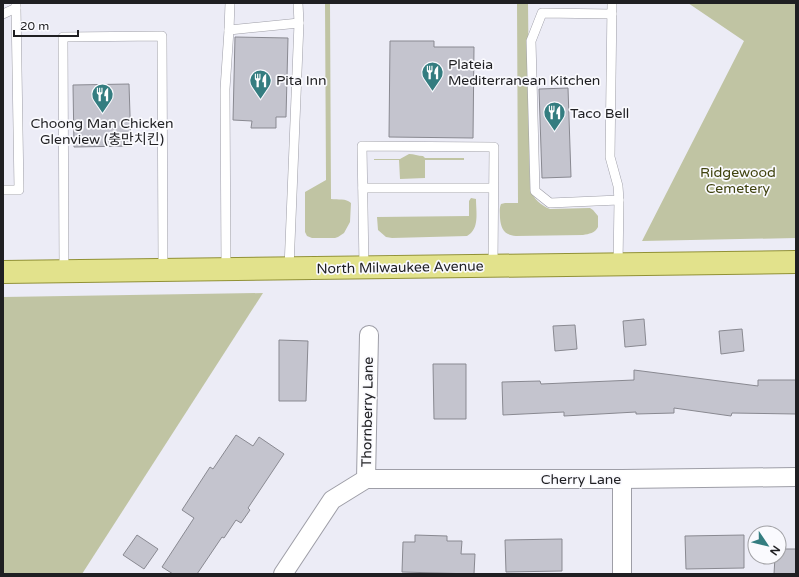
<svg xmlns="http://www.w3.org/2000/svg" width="799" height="577" viewBox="0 0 799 577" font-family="'Varela Round','Noto Sans KR',sans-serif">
  <rect width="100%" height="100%" fill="#ececf6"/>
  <!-- green -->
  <g fill="#c0c4a3">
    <path d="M325,3H330L331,199C338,200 346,198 351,203L350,222L344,233L338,237L335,238H312L307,236L305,232V192L326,180Z"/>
    <path d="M517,3H528L530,189C534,199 540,205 550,209L590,208L593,210L598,216V227C595,233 589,234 583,235L516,236C504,235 501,229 500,218C500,213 499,209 501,204L505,203H518Z"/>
    <polygon points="688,3 796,3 796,238 642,241 744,41"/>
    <path d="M409,154C414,154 418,156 423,156L425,158H464V160H425V178L400,179L399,160H374V159H400Z"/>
    <path d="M471,198L476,199C476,212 480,229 467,236L392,238L386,237L378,230L377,217L469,216V201Z"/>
    <polygon points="263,293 82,574 3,574 3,297"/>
  </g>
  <!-- building -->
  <g fill="#c4c4ce" stroke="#898991">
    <polygon points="235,37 288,38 286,117 276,117 276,128 251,128 252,121 233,120"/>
    <polygon points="390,41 434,41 434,47 474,47 473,138 389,137"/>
    <polygon points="129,84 131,146 74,147 73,85"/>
    <polygon points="568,88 571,177 542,178 539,89"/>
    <polygon points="644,319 646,345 625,347 623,321"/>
    <polygon points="575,325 577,349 555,351 553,326"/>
    <polygon points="742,329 744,351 721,354 719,331"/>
    <polygon points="279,340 308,341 306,401 279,401"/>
    <polygon points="433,364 466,364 466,419 434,419"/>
    <polygon points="634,370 758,386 758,380 796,380 796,414 732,413 731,416 674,408 674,413 636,414 636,412 564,416 564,412 503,415 502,382 540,381 541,384 634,380"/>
    <polygon points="236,435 253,446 259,437 284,454 248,508 250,510 241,523 236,520 224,538 222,537 197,574 173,574 162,567 194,518 182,510 210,467 213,469"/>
    <polygon points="137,535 158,549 144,569 123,555"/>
    <polygon points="415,535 447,536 447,541 462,541 461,554 475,554 474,574 402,572 403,542 415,542"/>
    <polygon points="744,535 744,568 686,569 685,536"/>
    <polygon points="562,539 562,571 506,572 505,540"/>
    <polygon points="779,549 796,549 796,574 774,574 775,557 779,557"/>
  </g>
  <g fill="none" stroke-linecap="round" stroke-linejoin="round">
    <defs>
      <g id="lane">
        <polyline points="612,3 610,157 618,186 619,200 618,265"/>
        <polyline points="3,14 16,8 16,3"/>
        <polyline points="612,14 542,13 531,41 535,191 550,203 619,200"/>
        <polyline points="229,30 299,23"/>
        <polyline points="363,188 493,188"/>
        <polyline points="3,190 19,190 16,8"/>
        <polyline points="364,267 362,146 494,147 493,266"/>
        <polyline points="289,268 299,23 298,3"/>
        <polyline points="226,269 225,89 229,30 230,3"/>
        <polyline points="64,272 63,37 162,36 163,270"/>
      </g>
      <g id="street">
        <polyline points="366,479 622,479 796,477"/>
        <polyline points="622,479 622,574"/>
        <polyline points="283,574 332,500 366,479 369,335"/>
      </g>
      <polyline id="primary" points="3,272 796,262"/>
    </defs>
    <!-- lane casing -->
    <use href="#lane" stroke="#9e9ea7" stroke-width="10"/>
    <!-- street casing -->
    <use href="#street" stroke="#9e9ea7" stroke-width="20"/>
    <!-- primary casing -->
    <use href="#primary" stroke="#919136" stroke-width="24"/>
    <!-- lane -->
    <use href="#lane" stroke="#fff" stroke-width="9"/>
    <!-- street -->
    <use href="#street" stroke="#fff" stroke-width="18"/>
    <!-- primary -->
    <use href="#primary" stroke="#e2e28c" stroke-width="22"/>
  </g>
  <!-- icons -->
  <defs>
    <symbol id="restaurant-pin" viewBox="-11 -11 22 30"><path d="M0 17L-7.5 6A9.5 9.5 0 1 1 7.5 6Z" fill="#347d80" stroke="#fafafe"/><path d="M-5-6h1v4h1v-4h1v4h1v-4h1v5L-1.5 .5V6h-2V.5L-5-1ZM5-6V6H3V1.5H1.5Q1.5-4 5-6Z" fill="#fff"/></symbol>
  </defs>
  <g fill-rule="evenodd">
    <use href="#restaurant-pin" x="420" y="60" width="25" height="34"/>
    <use href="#restaurant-pin" x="248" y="68" width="25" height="34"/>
    <use href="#restaurant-pin" x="90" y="82" width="25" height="34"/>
    <use href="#restaurant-pin" x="542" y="100" width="25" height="34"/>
  </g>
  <g text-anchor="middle" stroke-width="3.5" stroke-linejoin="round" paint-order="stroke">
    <!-- poi labels -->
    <g font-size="14" fill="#1f1f22" stroke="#fafafe" text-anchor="start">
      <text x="448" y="69">Plateia<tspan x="448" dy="16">Mediterranean Kitchen</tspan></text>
      <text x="276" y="85">Pita Inn</text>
      <text x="570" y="118">Taco Bell</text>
      <text x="102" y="128" text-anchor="middle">Choong Man Chicken<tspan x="102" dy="16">Glenview (충만치킨)</tspan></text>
    </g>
    <!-- park labels -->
    <g font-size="14" fill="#40430f" stroke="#fafafe">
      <text x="738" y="177">Ridgewood<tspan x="738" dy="16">Cemetery</tspan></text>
    </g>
    <!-- street labels -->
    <g font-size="14" fill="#1f1f22" stroke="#fafafe">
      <text transform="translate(400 267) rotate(-1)" y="5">North Milwaukee Avenue</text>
      <text transform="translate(367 412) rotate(-89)" y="5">Thornberry Lane</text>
      <text x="581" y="484">Cherry Lane</text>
    </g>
  </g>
  <!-- border -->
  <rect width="799" height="577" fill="none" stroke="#1f1f22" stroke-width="8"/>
  <!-- north arrow -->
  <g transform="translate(767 545) rotate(125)"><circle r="19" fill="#fafafe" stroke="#a2a2a6"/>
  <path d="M0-3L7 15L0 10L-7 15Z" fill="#347d80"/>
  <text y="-6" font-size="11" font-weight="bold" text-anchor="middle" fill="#1f1f22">N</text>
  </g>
  <!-- scale -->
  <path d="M14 30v6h64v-6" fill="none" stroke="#1f1f22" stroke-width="2"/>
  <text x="20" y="30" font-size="12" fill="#1f1f22" stroke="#fafafe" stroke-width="3" paint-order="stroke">20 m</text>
</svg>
